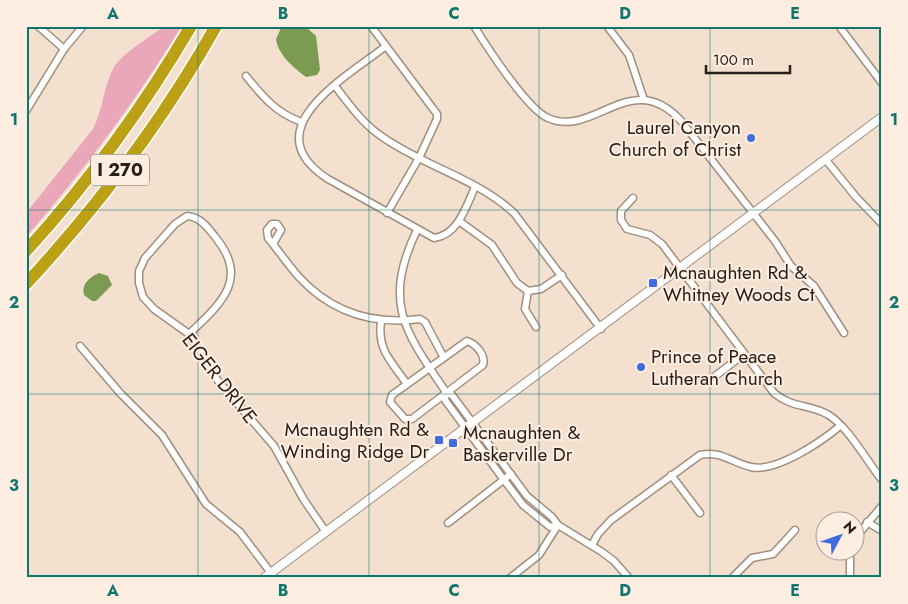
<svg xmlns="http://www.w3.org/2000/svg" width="908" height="604" viewBox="0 0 908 604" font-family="Jost,sans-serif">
  <rect width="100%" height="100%" fill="#f3e0cf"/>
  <!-- green -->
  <path fill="#eba7ba" d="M164,26H182C136,100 84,171 26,237V213L93,129C103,110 103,88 113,69C120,54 151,37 164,26Z"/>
  <!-- water -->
  <g fill="#7a9b51">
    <path d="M282,26H305L316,36L320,70L317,75L306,77C294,68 278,55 276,39Z"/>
    <path d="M99,273L108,276L112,285L96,301H92L84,295C81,284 90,277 99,273Z"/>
  </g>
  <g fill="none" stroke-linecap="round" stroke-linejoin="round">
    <defs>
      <g id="minor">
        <polyline points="38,26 64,49"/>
        <polyline points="371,26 437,114 437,119 419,158 387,213"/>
        <path d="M474,26C487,47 527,109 548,118C594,139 632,65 682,122L775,241L791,266L814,286L844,333"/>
        <polyline points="607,26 629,55 644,100"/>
        <polyline points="839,26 882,83"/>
        <path d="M386,46C348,76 251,129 328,179L434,238C458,235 466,207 475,187"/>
        <path d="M246,76C262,96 277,114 302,122"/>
        <path d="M335,86C349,104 362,123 381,136C423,166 476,178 514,213L601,329"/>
        <polyline points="26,111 64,49 83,26"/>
        <polyline points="826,160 856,197 882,224"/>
        <path d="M633,198L621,211V220L627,229L650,235L662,244L774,393C792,408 808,404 827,414C848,426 866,460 882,480"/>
        <polyline points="459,221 492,245 517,283 528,291 541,289 562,275"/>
        <path d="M417,230C382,303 405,332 446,392L452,395L527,496L552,517L558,525L602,552L614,561L629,578"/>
        <path d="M273,244L281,230L277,224H272L267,230L268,238C279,251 288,265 299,277C332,313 373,325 420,319L425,322L443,356"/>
        <polyline points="528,291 525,309 536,327"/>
        <path d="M381,321C377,350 391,361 407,384"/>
        <path d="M189,334C220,304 250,280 216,238C208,228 201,217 187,216L175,224L145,258L139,271V283L143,297L154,309L189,334L218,381L274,446L304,500L326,532"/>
        <path d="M467,341C476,344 486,355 483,365L412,419H405L390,402L392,395Z"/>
        <polyline points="80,346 120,393 162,435 206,504 240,532 271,573"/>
        <polyline points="714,377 744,354"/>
        <polyline points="446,392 445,400 504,480 523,505 550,527 558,525"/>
        <polyline points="671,475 700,513"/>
        <polyline points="867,522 882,531"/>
        <polyline points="448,523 511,474"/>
        <polyline points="856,537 882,506"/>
        <path d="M592,545L598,534L611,520L700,455C721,450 732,463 751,467C776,473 822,441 840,426"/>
        <polyline points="510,578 539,555 558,525"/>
        <polyline points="732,578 752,558 773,554 795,530"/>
        <polyline points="850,578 850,552"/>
      </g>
      <polyline id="tertiary" points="264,578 882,117"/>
      <g id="motorway">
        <path d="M26,251C89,182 144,106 191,26"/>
        <path d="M26,284C98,206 164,119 216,26"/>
      </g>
    </defs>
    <!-- minor casing -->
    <use href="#minor" stroke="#a08f7f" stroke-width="9"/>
    <!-- tertiary casing -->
    <use href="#tertiary" stroke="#a08f7f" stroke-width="10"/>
    <!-- motorway casing -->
    <use href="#motorway" stroke="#fff" stroke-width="15"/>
    <!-- minor -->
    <use href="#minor" stroke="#fff" stroke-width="6"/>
    <!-- tertiary -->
    <use href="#tertiary" stroke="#fff" stroke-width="8"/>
    <!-- motorway -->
    <use href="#motorway" stroke="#bca117" stroke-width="12"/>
  </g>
  <!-- grid -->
  <path fill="none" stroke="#0f766e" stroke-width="1" stroke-opacity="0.55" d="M198,26V578M369,26V578M539,26V578M710,26V578M26,210H882M26,394H882"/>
  <!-- markers -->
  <g fill="#3f6dde" stroke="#fdeee1" stroke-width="2">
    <circle cx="751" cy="138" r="5"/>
    <rect x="648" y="278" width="10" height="10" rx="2.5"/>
    <circle cx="641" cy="367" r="5"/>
    <rect x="434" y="435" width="10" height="10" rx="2.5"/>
    <rect x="448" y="438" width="10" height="10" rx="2.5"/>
  </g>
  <g text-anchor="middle" stroke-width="4" stroke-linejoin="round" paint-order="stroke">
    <!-- shield labels -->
    <rect fill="#fdeee1" stroke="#665e55" stroke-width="1" x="91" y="154.5" width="58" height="31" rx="4"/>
    <g font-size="18" font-weight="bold" fill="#262019">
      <text x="120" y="176">I 270</text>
    </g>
    <!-- poi labels -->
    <g font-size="19" fill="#262019" stroke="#fdeee1" text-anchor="start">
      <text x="741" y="134" text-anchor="end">Laurel Canyon<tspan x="741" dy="22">Church of Christ</tspan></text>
      <text x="663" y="279">Mcnaughten Rd &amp;<tspan x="663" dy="22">Whitney Woods Ct</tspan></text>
      <text x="651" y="363">Prince of Peace<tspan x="651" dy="22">Lutheran Church</tspan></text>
      <text x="429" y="436" text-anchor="end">Mcnaughten Rd &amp;<tspan x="429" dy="22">Winding Ridge Dr</tspan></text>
      <text x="463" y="439">Mcnaughten &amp;<tspan x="463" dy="22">Baskerville Dr</tspan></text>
    </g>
    <!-- street labels -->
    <g font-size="19" fill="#262019" stroke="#fdeee1">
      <text transform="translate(220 378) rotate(52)" y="7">EIGER DRIVE</text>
    </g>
  </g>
  <!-- border -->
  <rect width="908" height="604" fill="none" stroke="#fdeee1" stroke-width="55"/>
  <!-- north arrow -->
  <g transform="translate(840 536) rotate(49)"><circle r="24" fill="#fdeee1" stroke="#a79c91"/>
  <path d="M0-4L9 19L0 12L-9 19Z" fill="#3f6dde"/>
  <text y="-8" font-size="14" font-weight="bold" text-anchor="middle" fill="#262019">N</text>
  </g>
  <!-- scale -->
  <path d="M706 65v8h84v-8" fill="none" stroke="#262019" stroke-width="2.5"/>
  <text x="713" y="65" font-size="15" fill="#262019" stroke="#fdeee1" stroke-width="4" paint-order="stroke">100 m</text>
  <rect x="28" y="28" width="852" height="548" fill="none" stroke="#0f766e" stroke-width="2"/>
  <g font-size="16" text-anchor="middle" font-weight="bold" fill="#0f766e">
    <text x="113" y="19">A</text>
    <text x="283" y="19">B</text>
    <text x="454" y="19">C</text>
    <text x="625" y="19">D</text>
    <text x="795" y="19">E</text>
    <text x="14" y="125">1</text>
    <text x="894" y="125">1</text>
    <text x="14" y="308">2</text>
    <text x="894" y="308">2</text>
    <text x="14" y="491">3</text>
    <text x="894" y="491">3</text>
    <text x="113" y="596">A</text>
    <text x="283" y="596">B</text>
    <text x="454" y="596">C</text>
    <text x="625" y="596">D</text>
    <text x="795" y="596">E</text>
  </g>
</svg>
